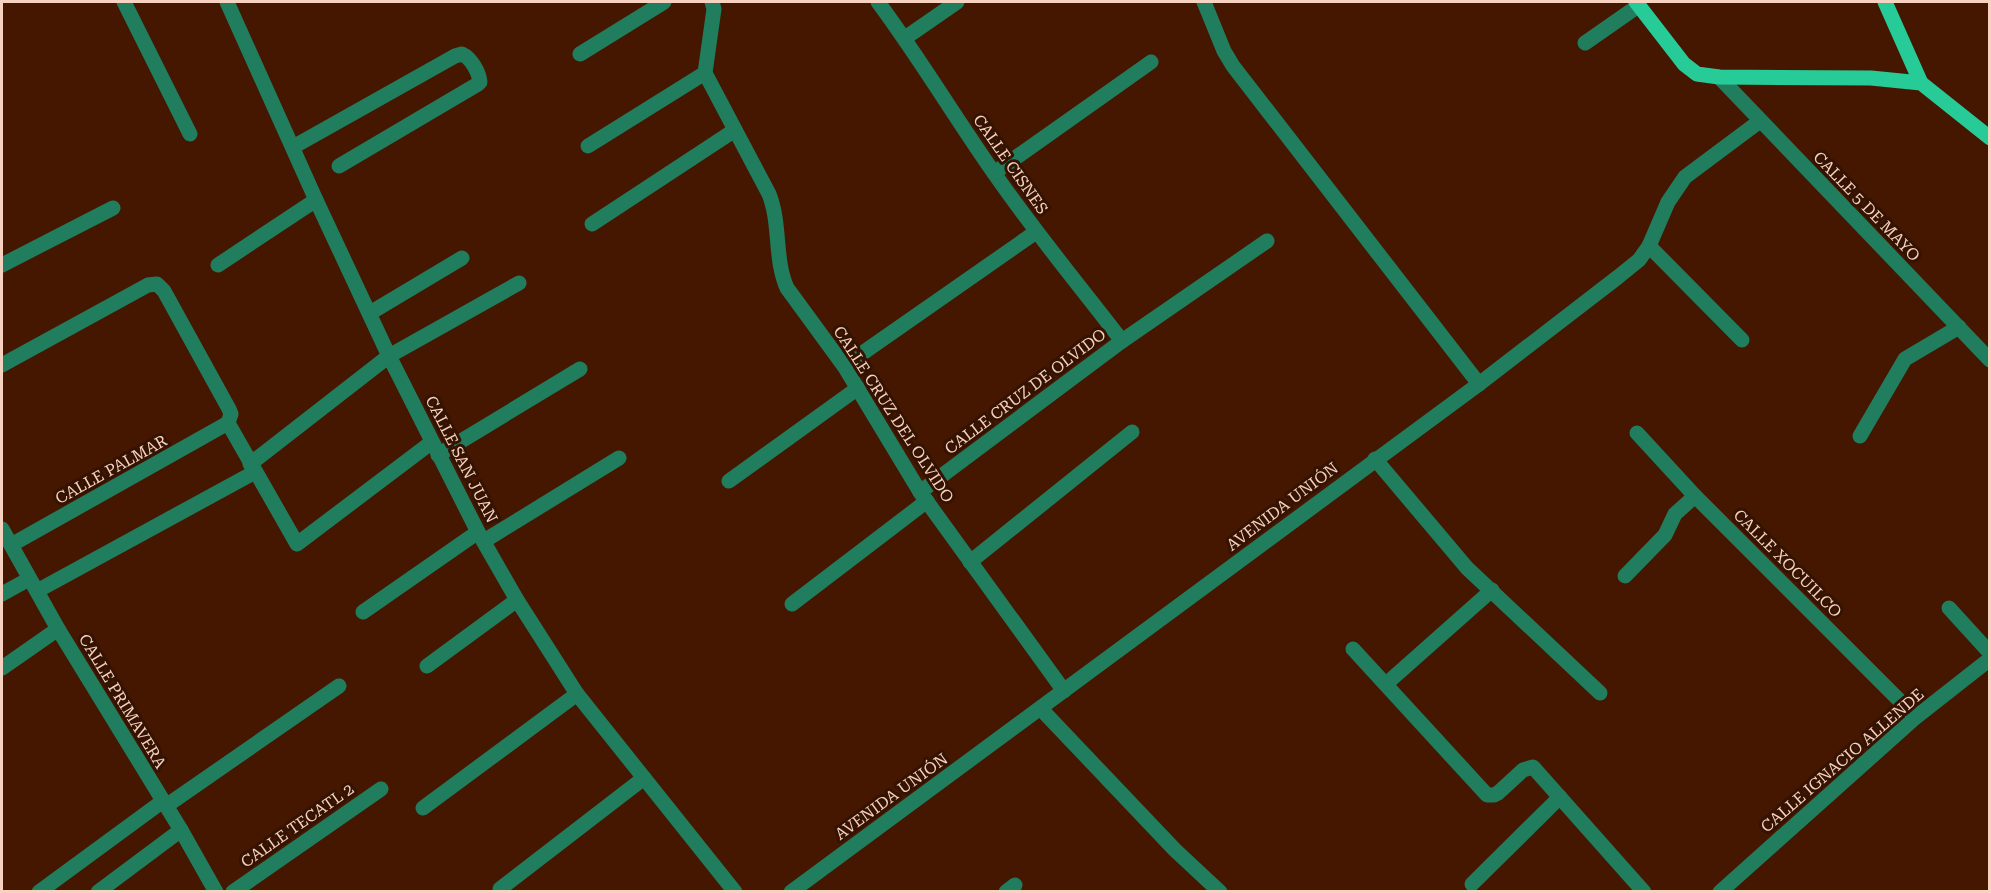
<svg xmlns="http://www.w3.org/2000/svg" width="1991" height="893" viewBox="0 0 1991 893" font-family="'Roboto Serif',serif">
  <rect width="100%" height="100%" fill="#451700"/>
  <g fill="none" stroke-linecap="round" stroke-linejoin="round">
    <!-- minor -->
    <g stroke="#207d5d" stroke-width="15">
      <polyline points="124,2 190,134"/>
      <polyline points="227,2 316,200 389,356 478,532 517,600 577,694 735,892"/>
      <path d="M712,2L714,9L705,73L769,194C781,224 774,259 787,288L844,366L920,492L1064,691"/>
      <path d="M878,2C919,57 954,116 994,173C1034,231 1079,285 1122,341"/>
      <polyline points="1204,2 1224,51 1233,66 1479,384"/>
      <polyline points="905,38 957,2"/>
      <polyline points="1585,43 1638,6"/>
      <polyline points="580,54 664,2"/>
      <polyline points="1719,77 1990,360"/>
      <polyline points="588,146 705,73"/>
      <path d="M293,147L455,56L462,54C471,58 479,72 480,82L478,84L339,166"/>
      <polyline points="994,173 1151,62"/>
      <polyline points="592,224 735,130"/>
      <polyline points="1649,246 1742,340"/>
      <polyline points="2,265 113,208"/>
      <polyline points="218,265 316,200"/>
      <polyline points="370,313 462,258"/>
      <polyline points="2,365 148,285 157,284 164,291 229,409 231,414 228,423 297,544 432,442"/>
      <polyline points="844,366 1036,232"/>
      <polyline points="1637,433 1695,496 1916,717"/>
      <polyline points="1860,436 1905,359 1959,327"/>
      <polyline points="438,455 580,369"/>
      <polyline points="1375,459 1467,568 1600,693"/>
      <polyline points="250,464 389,356 519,283"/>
      <polyline points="729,481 858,388"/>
      <polyline points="920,492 1122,341 1267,241"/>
      <polyline points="2,529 58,629 181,830 216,892"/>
      <polyline points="484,541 619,458"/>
      <polyline points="11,545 228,423"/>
      <polyline points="970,562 1132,432"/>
      <polyline points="1625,576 1665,535 1675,514 1695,496"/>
      <polyline points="37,591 255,472"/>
      <polyline points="2,594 29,579"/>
      <polyline points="792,604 927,501"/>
      <polyline points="1949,608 1990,653"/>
      <polyline points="363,612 478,532"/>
      <polyline points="1353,649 1487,795 1494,795 1498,793 1523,770 1533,767 1644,892"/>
      <polyline points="427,666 517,600"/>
      <polyline points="2,668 58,629"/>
      <polyline points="1386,684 1492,590"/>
      <polyline points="1041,709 1175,850 1220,892"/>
      <polyline points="166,806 339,686"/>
      <polyline points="423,808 577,694"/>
      <polyline points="1472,884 1560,797"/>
      <polyline points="500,889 644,778"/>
      <polyline points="39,892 163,801"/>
      <polyline points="98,892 181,830"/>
      <polyline points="233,892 381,789"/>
      <polyline points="791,892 1479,384 1618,277 1639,260 1649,246 1668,202 1685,177 1760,121"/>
      <polyline points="1006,892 1015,885"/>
      <polyline points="1720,892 1916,717 1990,659"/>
    </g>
    <!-- major -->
    <g stroke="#27cb97" stroke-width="15">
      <polyline points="1636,2 1684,64 1697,74 1719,77 1871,78 1921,83 1990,138"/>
      <polyline points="1885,2 1921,83"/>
    </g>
  </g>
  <g text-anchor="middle" stroke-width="6" stroke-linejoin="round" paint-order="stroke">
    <!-- street labels -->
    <g font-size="16" fill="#f8d2c1" stroke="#341303">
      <text transform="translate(1011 164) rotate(55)" y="6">CALLE CISNES</text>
      <text transform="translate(1867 206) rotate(46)" y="6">CALLE 5 DE MAYO</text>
      <text transform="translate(1025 391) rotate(-37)" y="6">CALLE CRUZ DE OLVIDO</text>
      <text transform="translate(894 414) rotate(57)" y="6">CALLE CRUZ DEL OLVIDO</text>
      <text transform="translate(462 459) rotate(63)" y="6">CALLE SAN JUAN</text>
      <text transform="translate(111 469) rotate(-29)" y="6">CALLE PALMAR</text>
      <text transform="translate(1282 506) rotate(-37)" y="6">AVENIDA UNIÓN</text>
      <text transform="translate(1788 563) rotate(45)" y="6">CALLE XOCUILCO</text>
      <text transform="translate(123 701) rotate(59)" y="6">CALLE PRIMAVERA</text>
      <text transform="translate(1842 760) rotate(-41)" y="6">CALLE IGNACIO ALLENDE</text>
      <text transform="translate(891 796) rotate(-36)" y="6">AVENIDA UNIÓN</text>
      <text transform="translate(297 825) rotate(-35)" y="6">CALLE TECATL 2</text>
    </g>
  </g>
  <!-- border -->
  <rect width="1991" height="893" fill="none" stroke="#f8d2c1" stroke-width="6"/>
</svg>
